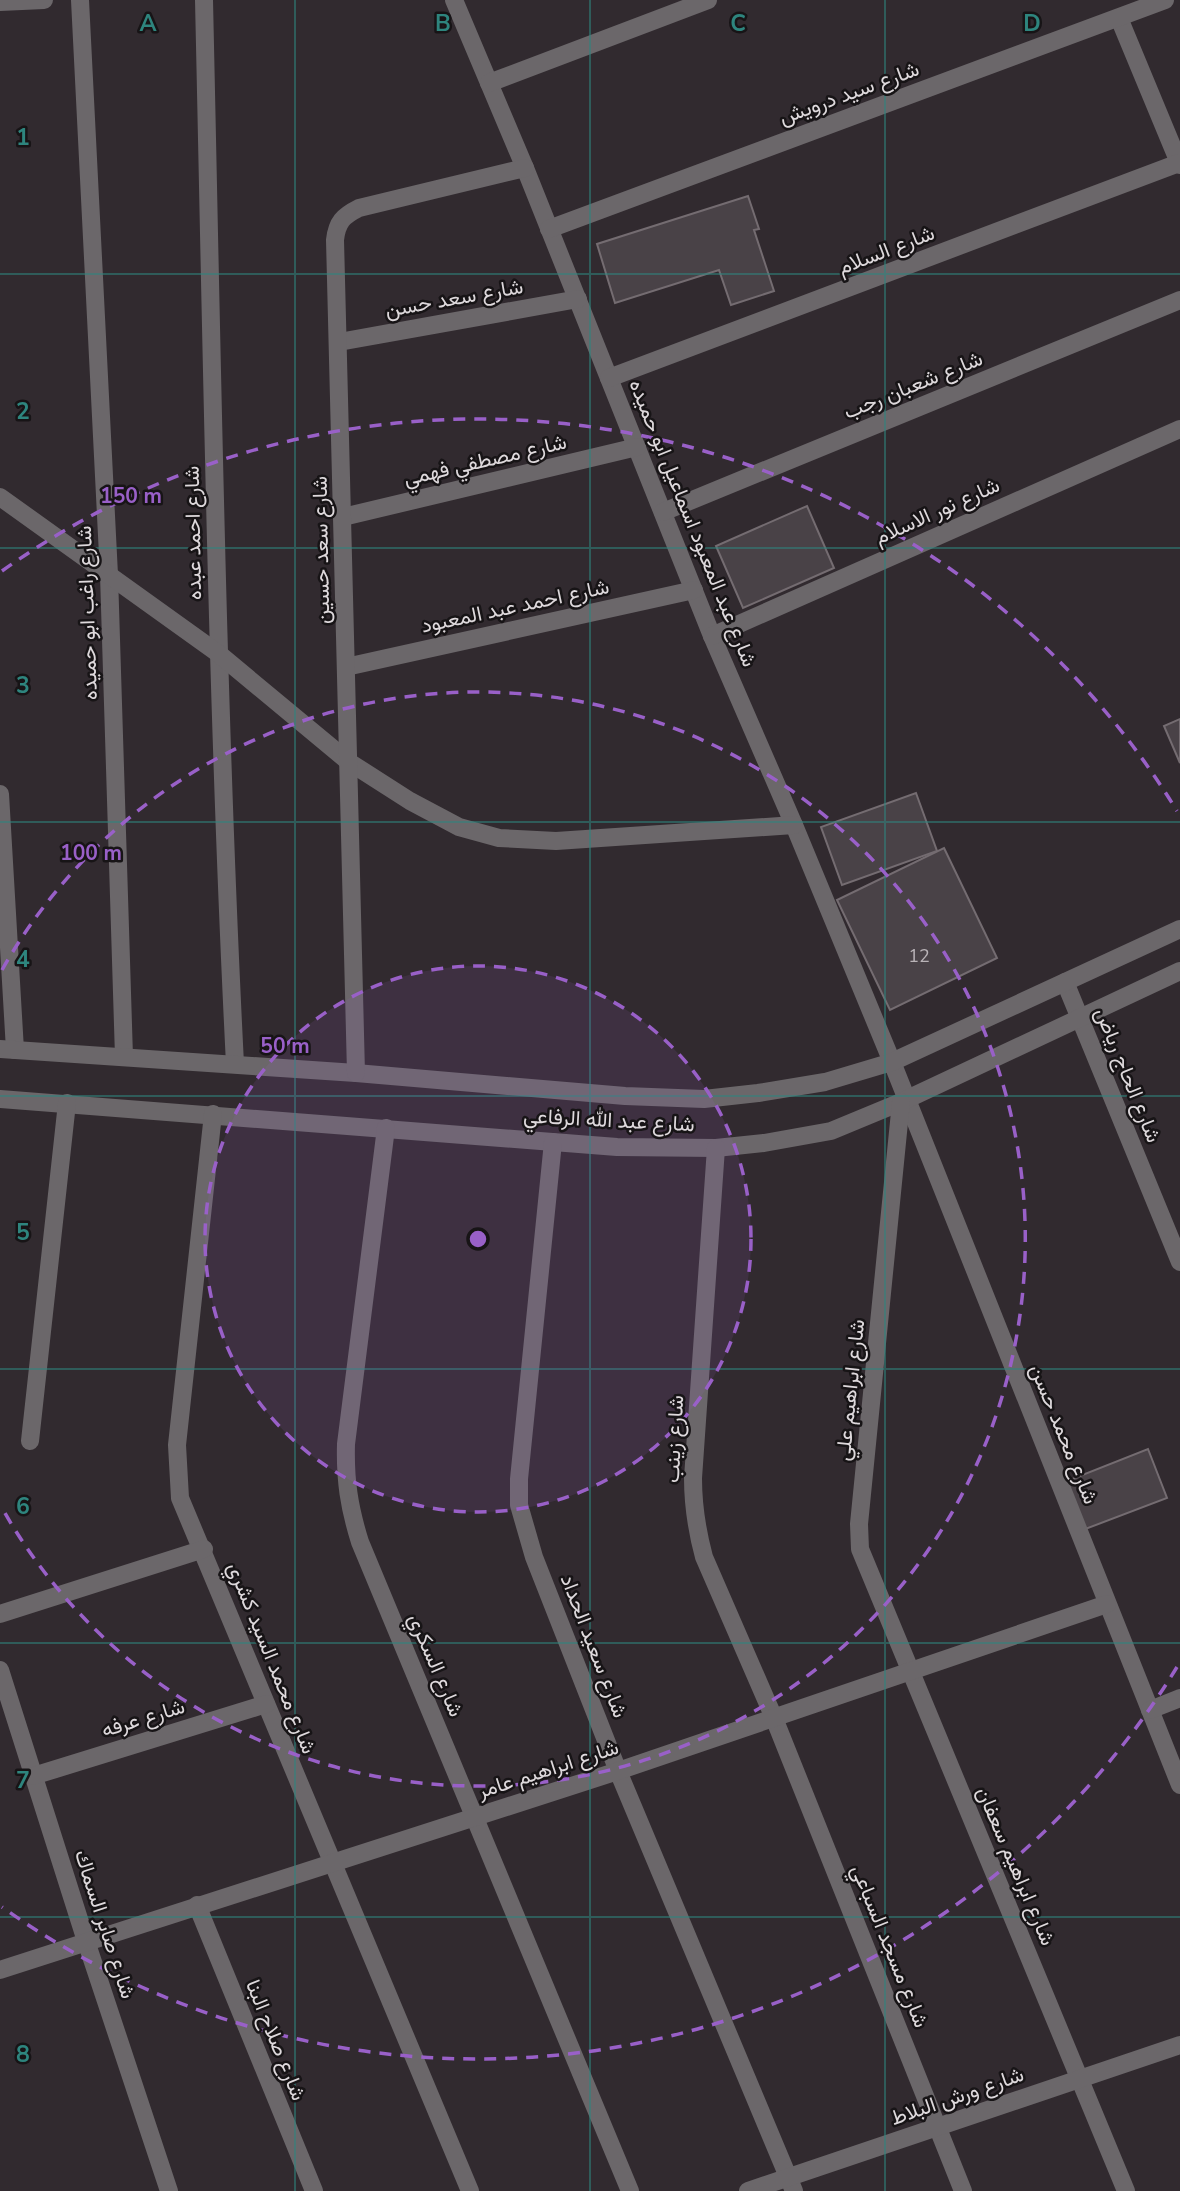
<svg xmlns="http://www.w3.org/2000/svg" width="1180" height="2191" viewBox="0 0 1180 2191" font-family="'Nunito Sans',Vazirmatn,sans-serif">
  <rect width="100%" height="100%" fill="#312a2f"/>
  <!-- building -->
  <g fill="#494247" stroke="#746c71" stroke-width="2">
    <polygon points="748,196 759,229 754,230 774,291 731,305 719,270 615,303 597,244"/>
    <polygon points="807,506 834,568 743,608 716,546"/>
    <polygon points="1180,719 1180,763 1164,726"/>
    <polygon points="916,793 937,851 842,885 821,827"/>
    <polygon points="944,848 997,958 890,1010 837,900"/>
    <polygon points="1148,1449 1167,1498 1080,1531 1062,1483"/>
  </g>
  <g fill="none" stroke-linecap="round" stroke-linejoin="round">
    <!-- minor -->
    <g stroke="#6b676a" stroke-width="18">
      <polyline points="80,0 109,575 124,1057"/>
      <path d="M204,0C212,355 217,710 235,1064"/>
      <polyline points="454,0 525,168 712,636 794,825 892,1062 1180,1785"/>
      <polyline points="0,2 44,0"/>
      <polyline points="1119,18 1180,165"/>
      <polyline points="489,83 708,0"/>
      <polyline points="549,229 1165,0"/>
      <polyline points="339,342 578,299"/>
      <polyline points="609,378 1179,163"/>
      <polyline points="0,497 219,654 349,762 410,801 459,827 499,838 556,841 794,825"/>
      <polyline points="663,512 1180,300"/>
      <polyline points="343,517 637,447"/>
      <polyline points="712,636 1180,429"/>
      <polyline points="346,667 694,590"/>
      <polyline points="0,794 15,1050"/>
      <polyline points="1065,982 1180,1262"/>
      <polyline points="0,1049 356,1073 625,1096 704,1099 758,1093 825,1082 892,1062 1180,929"/>
      <path d="M356,1073L335,240C337,222 343,216 359,208L525,168"/>
      <polyline points="0,1099 617,1147 716,1148 764,1143 831,1131 901,1102 1180,971"/>
      <polyline points="901,1102 859,1524 860,1549 1126,2191"/>
      <polyline points="213,1114 177,1445 180,1498 470,2191"/>
      <path d="M386,1128L346,1444C345,1480 349,1507 360,1542L630,2191"/>
      <polyline points="553,1142 519,1479 519,1505 534,1557 618,1771 794,2191"/>
      <path d="M716,1148L693,1478C693,1506 697,1531 704,1557L774,1718L963,2191"/>
      <polyline points="30,1441 67,1103"/>
      <polyline points="0,1614 204,1549"/>
      <polyline points="0,1670 86,1941 169,2191"/>
      <polyline points="1150,1710 1180,1698"/>
      <polyline points="33,1776 266,1704"/>
      <polyline points="197,1905 314,2191"/>
      <polyline points="0,1970 618,1771 1107,1604"/>
      <polyline points="748,2191 1180,2045"/>
    </g>
  </g>
  <!-- grid -->
  <path fill="none" stroke="#2e857e" stroke-width="2" stroke-opacity="0.55" d="M295,0V2191M590,0V2191M885,0V2191M0,274H1180M0,548H1180M0,822H1180M0,1096H1180M0,1369H1180M0,1643H1180M0,1917H1180"/>
  <!-- distance rings -->
  <circle cx="478" cy="1239" r="273" fill="#9960c8" fill-opacity=".12"/>
  <g fill="none" stroke="#9960c8" stroke-width="3.5" stroke-dasharray="12 9">
    <circle cx="478" cy="1239" r="273"/>
    <path d="M2 970A547 547 0 1 1 2 1508"/>
    <path d="M1177 1667A820 820 0 0 1 2 1907M2 571A820 820 0 0 1 1177 811"/>
  </g>
  <g text-anchor="middle" stroke-width="5" stroke-linejoin="round" paint-order="stroke">
    <!-- number labels -->
    <g font-size="18" fill="#b9b3b7">
      <text x="919" y="962">12</text>
    </g>
    <!-- street labels -->
    <g font-size="21" fill="#ded9dc" stroke="#171416">
      <text transform="translate(849 93) rotate(-20)" y="7">شارع سيد درويش</text>
      <text transform="translate(886 250) rotate(-21)" y="7">شارع السلام</text>
      <text transform="translate(454 298) rotate(-10)" y="7">شارع سعد حسن</text>
      <text transform="translate(913 385) rotate(-22)" y="7">شارع شعبان رجب</text>
      <text transform="translate(485 460) rotate(-13)" y="7">شارع مصطفي فهمي</text>
      <text transform="translate(937 511) rotate(-24)" y="7">شارع نور الاسلام</text>
      <text transform="translate(693 523) rotate(68)" y="7">شارع عبد المعبود اسماعيل ابو حميده</text>
      <text transform="translate(193 533) rotate(-91)" y="7">شارع احمد عبده</text>
      <text transform="translate(321 550) rotate(-91)" y="7">شارع سعد حسين</text>
      <text transform="translate(515 606) rotate(-12)" y="7">شارع احمد عبد المعبود</text>
      <text transform="translate(87 613) rotate(-92)" y="7">شارع راغب ابو حميده</text>
      <text transform="translate(1128 1075) rotate(68)" y="7">شارع الحاج رياض</text>
      <text transform="translate(609 1120) rotate(3)" y="7">شارع عبد الله الرفاعي</text>
      <text transform="translate(850 1390) rotate(-84)" y="7">شارع ابراهيم علي</text>
      <text transform="translate(1064 1434) rotate(68)" y="7">شارع محمد حسن</text>
      <text transform="translate(674 1439) rotate(-87)" y="7">شارع زينب</text>
      <text transform="translate(594 1646) rotate(69)" y="7">شارع سعيد الحداد</text>
      <text transform="translate(272 1658) rotate(68)" y="7">شارع محمد السيد كشري</text>
      <text transform="translate(436 1665) rotate(67)" y="7">شارع السكري</text>
      <text transform="translate(143 1718) rotate(-17)" y="7">شارع عرفه</text>
      <text transform="translate(548 1769) rotate(-18)" y="7">شارع ابراهيم عامر</text>
      <text transform="translate(1016 1866) rotate(67)" y="7">شارع ابراهيم سعفان</text>
      <text transform="translate(105 1924) rotate(72)" y="7">شارع صابر السماك</text>
      <text transform="translate(890 1946) rotate(68)" y="7">شارع مسجد السباعي</text>
      <text transform="translate(276 2040) rotate(68)" y="7">شارع صلاح البنا</text>
      <text transform="translate(957 2096) rotate(-19)" y="7">شارع ورش البلاط</text>
    </g>
  </g>
  <g font-size="23" text-anchor="middle" font-weight="bold" fill="#2e857e" stroke="#171416" stroke-width="5" stroke-linejoin="round" paint-order="stroke">
    <text x="148" y="31">A</text>
    <text x="443" y="31">B</text>
    <text x="738" y="31">C</text>
    <text x="1032" y="31">D</text>
    <text x="23" y="145">1</text>
    <text x="23" y="419">2</text>
    <text x="23" y="693">3</text>
    <text x="23" y="967">4</text>
    <text x="23" y="1240">5</text>
    <text x="23" y="1514">6</text>
    <text x="23" y="1788">7</text>
    <text x="23" y="2062">8</text>
  </g>
  <circle cx="478" cy="1239" r="10" fill="#9960c8" stroke="#171416" stroke-width="3.5"/>
  <g font-size="21" text-anchor="middle" font-weight="bold" fill="#9960c8" stroke="#171416" stroke-width="5" stroke-linejoin="round" paint-order="stroke">
    <text x="131" y="503">150 m</text>
    <text x="91" y="860">100 m</text>
    <text x="285" y="1053">50 m</text>
  </g>
</svg>
